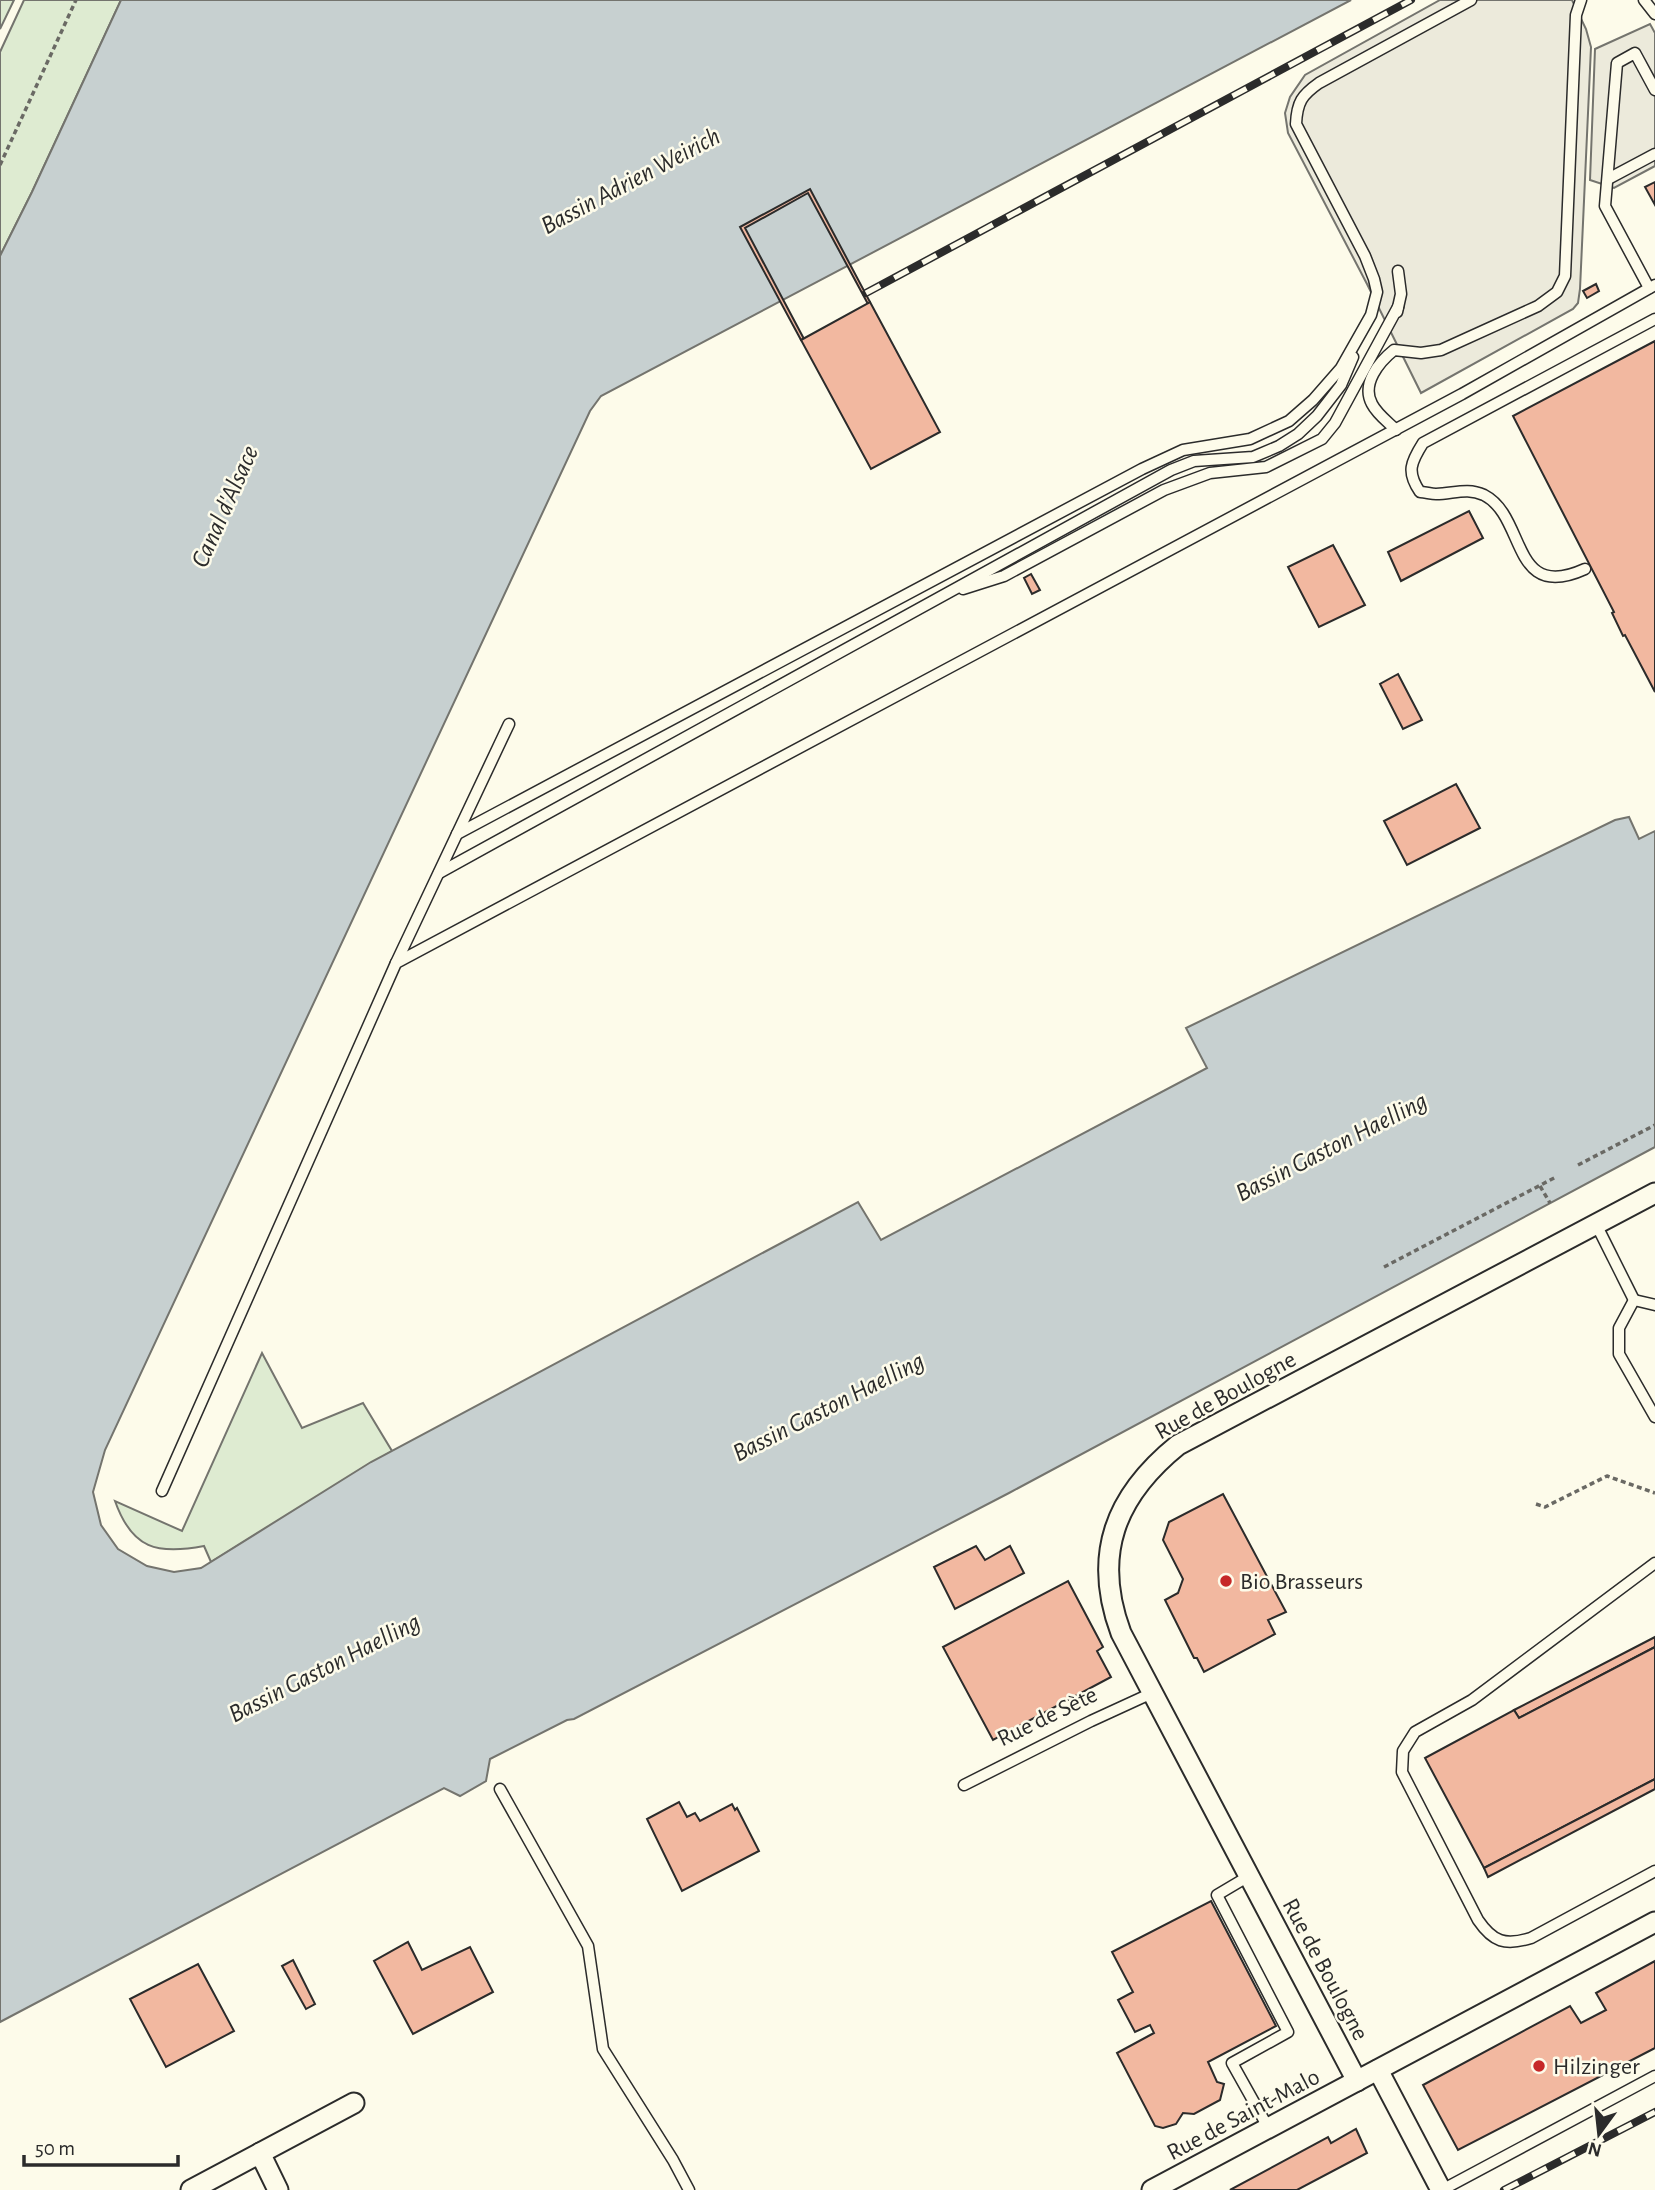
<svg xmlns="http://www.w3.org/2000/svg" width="1655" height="2190" viewBox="0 0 1655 2190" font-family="'Alegreya Sans',sans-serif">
  <rect width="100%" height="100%" fill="#fdfbea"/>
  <!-- green -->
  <g fill="#deebd1" stroke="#74746e" stroke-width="2">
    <polygon points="0,0 14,0 0,29"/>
    <polygon points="24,0 121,0 32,192 0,256 0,52"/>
    <path d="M262,1353L302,1428L363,1403L392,1451L211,1562L204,1546C157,1555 132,1549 115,1501L182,1531Z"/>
  </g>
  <!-- parking -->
  <g fill="#eceadb" stroke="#74746e" stroke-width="2">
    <polygon points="1440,0 1572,0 1586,29 1591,47 1580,289 1578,303 1573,309 1421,393 1367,284 1288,133 1285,113 1290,97 1305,75"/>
    <polygon points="1650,24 1655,33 1655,166 1614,188 1590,180 1595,49"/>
  </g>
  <!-- water -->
  <polygon fill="#c7d0d0" stroke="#74746e" stroke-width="2" points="121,0 1351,0 601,396 590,411 105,1450 93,1492 101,1525 118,1549 147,1566 174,1572 201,1568 371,1462 858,1202 881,1240 1207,1068 1186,1028 1615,820 1629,817 1639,839 1655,831 1655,1147 1009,1493 574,1719 567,1720 490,1759 486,1781 460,1796 444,1788 0,2022 0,256 32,192"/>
  <!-- building -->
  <g fill="#f2b8a0" stroke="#2b2b2b" stroke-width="2">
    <polygon points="1655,182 1655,205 1645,187"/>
    <polygon points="810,189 870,302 868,304 808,193 745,228 804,339 801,340 740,227"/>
    <polygon points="1596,284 1599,291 1587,298 1583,291"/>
    <polygon points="870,302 940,432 871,469 801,340"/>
    <polygon points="1655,341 1655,692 1625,635 1623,636 1612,613 1614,612 1513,416"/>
    <polygon points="1469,511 1483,538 1401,581 1388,552"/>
    <polygon points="1333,545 1365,605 1319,627 1288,567"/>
    <polygon points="1031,574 1040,590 1032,594 1024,578"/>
    <polygon points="1398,674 1422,720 1403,729 1380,684"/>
    <polygon points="1456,784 1480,828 1407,865 1384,821"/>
    <polygon points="1223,1494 1286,1612 1268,1620 1275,1634 1204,1672 1197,1658 1194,1658 1165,1600 1178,1593 1183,1579 1163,1540 1169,1522"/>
    <polygon points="976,1546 985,1560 1010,1546 1024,1573 955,1609 934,1567"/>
    <polygon points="1068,1581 1103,1647 1097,1651 1111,1677 993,1740 943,1647"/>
    <polygon points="1655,1637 1655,1647 1519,1718 1514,1710"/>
    <polygon points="1655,1647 1655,1779 1484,1868 1425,1758 1514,1710 1519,1718"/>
    <polygon points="1655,1779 1655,1789 1488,1877 1484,1868"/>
    <polygon points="679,1802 687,1817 695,1813 700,1821 732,1804 735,1810 737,1808 759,1851 682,1891 647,1819"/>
    <polygon points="1211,1901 1276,2026 1208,2062 1217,2082 1224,2084 1220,2100 1194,2114 1183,2113 1176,2124 1163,2128 1155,2126 1117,2053 1154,2033 1150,2025 1135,2032 1118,2000 1133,1992 1112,1952"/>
    <polygon points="408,1942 422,1970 470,1947 493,1992 413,2034 374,1961"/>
    <polygon points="293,1960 315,2004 306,2009 282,1966"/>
    <polygon points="1655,1961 1655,2048 1458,2150 1423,2085 1570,2006 1581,2023 1606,2010 1596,1993"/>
    <polygon points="198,1964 234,2031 166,2067 130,1999"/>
    <polygon points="1356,2129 1367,2153 1297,2190 1230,2190 1328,2137 1331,2143"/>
  </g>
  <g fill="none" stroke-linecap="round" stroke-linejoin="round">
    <defs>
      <g id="lane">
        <polyline points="1644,0 1655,14"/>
        <polyline points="1608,179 1655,154"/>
        <polyline points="1649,288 1605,206 1617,63 1635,53 1655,90"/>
        <polyline points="1397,312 1401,294 1398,271"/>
        <path d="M1396,430C1388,422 1377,414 1372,404C1361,384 1379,362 1394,350L1421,353L1441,350L1538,306L1557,292L1565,276L1576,15L1581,0"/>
        <path d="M1585,569C1510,603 1527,517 1484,495C1467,487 1453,494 1436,494C1431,494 1425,492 1420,492C1406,472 1411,462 1423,443L1655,319"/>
        <polyline points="963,589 1004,576 1164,490 1210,473 1266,467 1322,439 1335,423 1398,307"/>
        <path d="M457,834L1142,469L1183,450L1250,439L1289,421L1313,400L1341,368L1371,315L1377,292L1374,279L1365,256L1296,124C1297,102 1302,95 1319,83L1471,0"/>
        <polyline points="439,873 1171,470 1194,461 1253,457 1279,446 1298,434 1317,416 1341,385 1353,357"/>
        <polyline points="396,963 509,724"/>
        <polyline points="1596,1224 1634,1300"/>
        <polyline points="1634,1300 1619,1328 1619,1354 1655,1417"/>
        <polyline points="1634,1300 1655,1305"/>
        <polyline points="162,1491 396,963 1462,394 1655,285"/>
        <path d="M1655,1563L1472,1700L1415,1732L1403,1751L1402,1772L1478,1920C1493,1942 1505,1946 1531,1938L1655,1871"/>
        <polyline points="964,1785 1091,1721 1152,1693"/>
        <polyline points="500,1789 588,1946 603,2049 673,2160 689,2190"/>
        <polyline points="1249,1876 1217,1895 1288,2032 1232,2063 1269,2129"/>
        <polyline points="1442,2190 1655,2076"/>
      </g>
      <g id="street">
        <polyline points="1378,2070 1441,2190"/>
        <path d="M1357,2081L1121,1633C1092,1555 1115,1496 1178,1445L1655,1193"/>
        <polyline points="260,2153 278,2190"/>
        <polyline points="191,2190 354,2103"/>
        <polyline points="1152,2190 1655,1922"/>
      </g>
    </defs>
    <!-- lane casing -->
    <use href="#lane" stroke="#2b2b2b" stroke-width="13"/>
    <!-- street casing -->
    <use href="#street" stroke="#2b2b2b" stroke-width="23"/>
    <!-- path -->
    <g stroke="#6a6964" stroke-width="3.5" stroke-dasharray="5 3.5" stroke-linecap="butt">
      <polyline points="0,165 76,0"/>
      <polyline points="1578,1165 1655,1125"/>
      <polyline points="1540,1186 1550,1203"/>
      <polyline points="1384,1267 1556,1177"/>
      <polyline points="1536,1504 1545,1507 1607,1476 1655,1493"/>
    </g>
    <!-- lane -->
    <use href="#lane" stroke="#fdfbea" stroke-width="10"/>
    <!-- street -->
    <use href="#street" stroke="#fdfbea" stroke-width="19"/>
    <defs>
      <g id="rail">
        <polyline points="866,293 1411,0"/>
        <polyline points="1504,2190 1655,2112"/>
      </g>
    </defs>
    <!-- rail casing -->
    <use href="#rail" stroke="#2b2b2b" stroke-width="8"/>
    <!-- rail -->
    <use href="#rail" stroke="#fdfbea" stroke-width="5" stroke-dasharray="16" stroke-linecap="butt"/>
  </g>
  <!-- markers -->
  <g fill="#c62828" stroke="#fdfbea" stroke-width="2.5">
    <circle cx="1226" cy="1581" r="7"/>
    <circle cx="1539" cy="2066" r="7"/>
  </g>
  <g text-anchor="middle" stroke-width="5" stroke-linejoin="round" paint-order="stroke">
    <!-- street labels -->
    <g font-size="24" fill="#2b2b2b" stroke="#fdfbea">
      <text transform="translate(1225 1395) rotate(-29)" y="8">Rue de Boulogne</text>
      <text transform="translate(1047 1716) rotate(-26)" y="8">Rue de Sète</text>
      <text transform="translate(1326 1969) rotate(62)" y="8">Rue de Boulogne</text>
      <text transform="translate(1243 2114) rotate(-28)" y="8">Rue de Saint-Malo</text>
    </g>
    <!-- poi labels -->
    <g font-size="24" fill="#2b2b2b" stroke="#fdfbea" text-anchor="start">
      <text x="1240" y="1589">Bio Brasseurs</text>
      <text x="1553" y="2074">Hilzinger</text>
    </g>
    <!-- water labels -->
    <g font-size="26" font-style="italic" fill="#2b2b2b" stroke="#fdfbea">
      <text transform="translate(630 180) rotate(-28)" y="9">Bassin Adrien Weirich</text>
      <text transform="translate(224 506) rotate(-66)" y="9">Canal d'Alsace</text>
      <text transform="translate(1331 1146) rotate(-27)" y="9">Bassin Gaston Haelling</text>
      <text transform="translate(828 1406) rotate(-27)" y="9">Bassin Gaston Haelling</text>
      <text transform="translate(324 1667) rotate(-27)" y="9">Bassin Gaston Haelling</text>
    </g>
  </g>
  <!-- north arrow -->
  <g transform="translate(1599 2134) rotate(195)" stroke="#fdfbea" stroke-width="5" paint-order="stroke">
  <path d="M0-5L12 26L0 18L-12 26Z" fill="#2b2b2b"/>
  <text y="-10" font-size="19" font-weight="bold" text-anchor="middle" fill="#2b2b2b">N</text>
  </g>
  <!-- scale -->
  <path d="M24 2155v10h154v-10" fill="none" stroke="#2b2b2b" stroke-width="3.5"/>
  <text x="35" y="2155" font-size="21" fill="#2b2b2b" stroke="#fdfbea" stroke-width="5" paint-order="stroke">50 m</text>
</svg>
